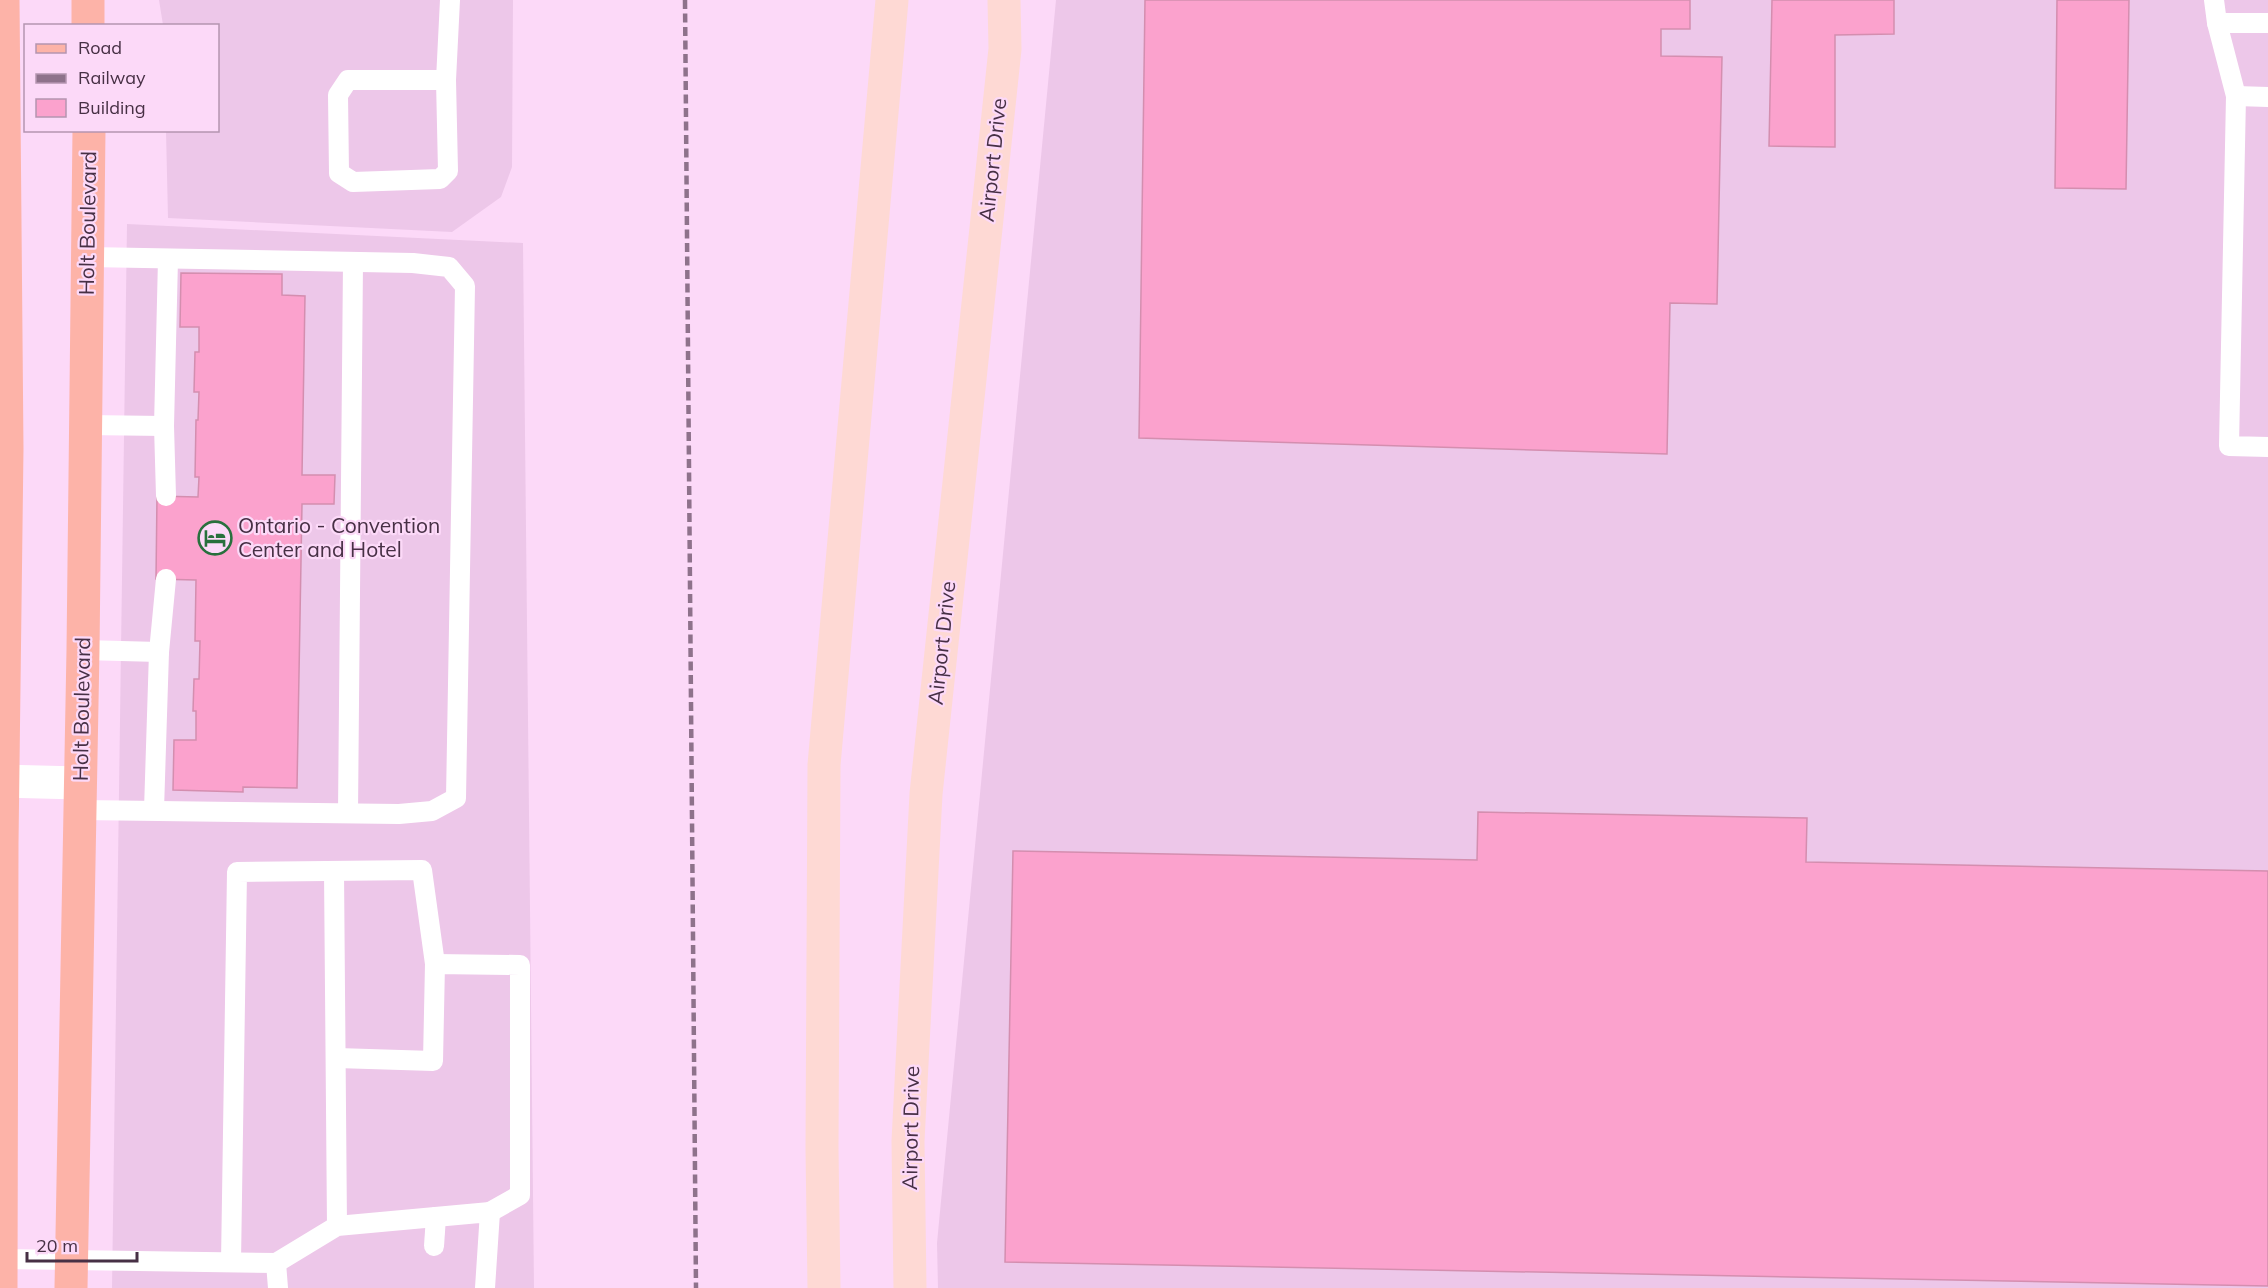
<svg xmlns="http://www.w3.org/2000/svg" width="2268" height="1288" viewBox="0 0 2268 1288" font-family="Mulish,sans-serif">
  <rect width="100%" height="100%" fill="#fcd9f8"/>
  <!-- built -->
  <g fill="#edc7e9">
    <polygon points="159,0 513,0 512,167 501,197 452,232 168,218 166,131 218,130 218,26 163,25"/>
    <polygon points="1056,0 2268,0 2268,1288 938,1288 937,1243"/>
    <polygon points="127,224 523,243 534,1288 112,1288"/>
  </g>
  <!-- building -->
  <g fill="#fba2cd" stroke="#d48eaf" stroke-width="1.5">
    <polygon points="1145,0 1690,0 1690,29 1661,29 1661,56 1722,57 1717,304 1670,303 1667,454 1139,438"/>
    <polygon points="1772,0 1894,0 1894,34 1835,35 1835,147 1769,146"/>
    <polygon points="2057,0 2129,0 2126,189 2055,188"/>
    <polygon points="181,273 282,274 282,295 305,296 302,475 335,475 334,504 302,504 297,788 243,787 243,792 173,790 174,740 196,740 196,711 193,711 194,679 199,679 200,641 195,641 196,580 156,579 157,496 198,497 199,477 195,477 196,420 198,420 199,392 194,392 195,352 199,352 199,327 180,327"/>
    <polygon points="1478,812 1807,818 1806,862 2268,871 2268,1286 1005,1262 1013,851 1477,860"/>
  </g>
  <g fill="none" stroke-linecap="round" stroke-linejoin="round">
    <!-- service -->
    <g stroke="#fff" stroke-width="20">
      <polyline points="2214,0 2217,23 2236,96 2229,446 2268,447"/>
      <polyline points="2217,23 2268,23"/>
      <polyline points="446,80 348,80 338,95 339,173 353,182 440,179 448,171 446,80 450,0"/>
      <polyline points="2236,96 2268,97"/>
      <polyline points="85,425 164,426"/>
      <polyline points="166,496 164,426 168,259"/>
      <polyline points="83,650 159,652"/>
      <polyline points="80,810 399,814 432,811 456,798 465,286 449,267 413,263 88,257"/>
      <polyline points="154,810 159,652 166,579"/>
      <polyline points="348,813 353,262"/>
      <polyline points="334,871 337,1226"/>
      <polyline points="337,1058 433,1061 435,964 520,965 520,1195 490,1212"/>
      <polyline points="434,1246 436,1217"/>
      <polyline points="1,1259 276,1263 337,1226 490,1212 485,1288"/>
      <polyline points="231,1262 237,872 422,870 435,964"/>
      <polyline points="276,1263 278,1288"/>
    </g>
    <!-- minor -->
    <polyline stroke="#fff" stroke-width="33" points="0,781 80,783"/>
    <!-- secondary -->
    <g stroke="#fed9d4" stroke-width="33">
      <polyline points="824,1288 822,1149 824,765 892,0"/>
      <polyline points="910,1288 908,1141 926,794 1005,49 1004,0"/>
    </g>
    <!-- primary -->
    <g stroke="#fdb3a8" stroke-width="33">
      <polyline points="88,0 88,26"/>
      <polyline points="1,1288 2,844 7,448 3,0"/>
      <polyline points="71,1288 83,650 89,130"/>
    </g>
    <!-- rail -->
    <polyline stroke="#8e728b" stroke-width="4.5" stroke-dasharray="9 4.5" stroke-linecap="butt" points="685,0 696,1288"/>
  </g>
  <!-- icons -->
  <defs>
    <symbol id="hotel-ring" viewBox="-11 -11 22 22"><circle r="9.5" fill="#fcd9f8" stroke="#28703d" stroke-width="1.5"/><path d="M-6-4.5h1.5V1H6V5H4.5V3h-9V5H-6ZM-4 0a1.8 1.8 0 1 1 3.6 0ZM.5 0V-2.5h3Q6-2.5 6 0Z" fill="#28703d"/></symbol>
  </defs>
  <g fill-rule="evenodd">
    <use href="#hotel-ring" x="196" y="519" width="38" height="38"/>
  </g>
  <g text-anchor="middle" stroke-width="4.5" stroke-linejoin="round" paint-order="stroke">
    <!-- street labels -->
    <g font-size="21" fill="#473045" stroke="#fcd9f8">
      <text transform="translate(993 160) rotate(-84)" y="7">Airport Drive</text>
      <text transform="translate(88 223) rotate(-89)" y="7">Holt Boulevard</text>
      <text transform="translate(942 643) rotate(-84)" y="7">Airport Drive</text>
      <text transform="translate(82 709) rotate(-89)" y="7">Holt Boulevard</text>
      <text transform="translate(911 1128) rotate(-89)" y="7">Airport Drive</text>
    </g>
    <!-- poi labels -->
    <g font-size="21" fill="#473045" stroke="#fcd9f8" text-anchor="start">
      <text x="238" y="533">Ontario - Convention<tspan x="238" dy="24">Center and Hotel</tspan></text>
    </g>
  </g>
  <!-- legend -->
  <rect x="24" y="24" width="195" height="108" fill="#fcd9f8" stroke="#b495b0" stroke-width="1.5"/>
  <rect x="36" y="44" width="30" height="9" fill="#fdb3a8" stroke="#b495b0" stroke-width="1.5"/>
  <text x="78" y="54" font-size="18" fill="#473045">Road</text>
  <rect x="36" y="74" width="30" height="9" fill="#8e728b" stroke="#b495b0" stroke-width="1.5"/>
  <text x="78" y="84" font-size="18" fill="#473045">Railway</text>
  <rect x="36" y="99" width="30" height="18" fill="#fba2cd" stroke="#b495b0" stroke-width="1.5"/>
  <text x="78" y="114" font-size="18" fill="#473045">Building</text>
  <!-- scale -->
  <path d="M27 1252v9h110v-9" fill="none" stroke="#473045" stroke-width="3"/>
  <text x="36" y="1252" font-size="18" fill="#473045" stroke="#fcd9f8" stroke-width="4.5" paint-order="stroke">20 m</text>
</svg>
